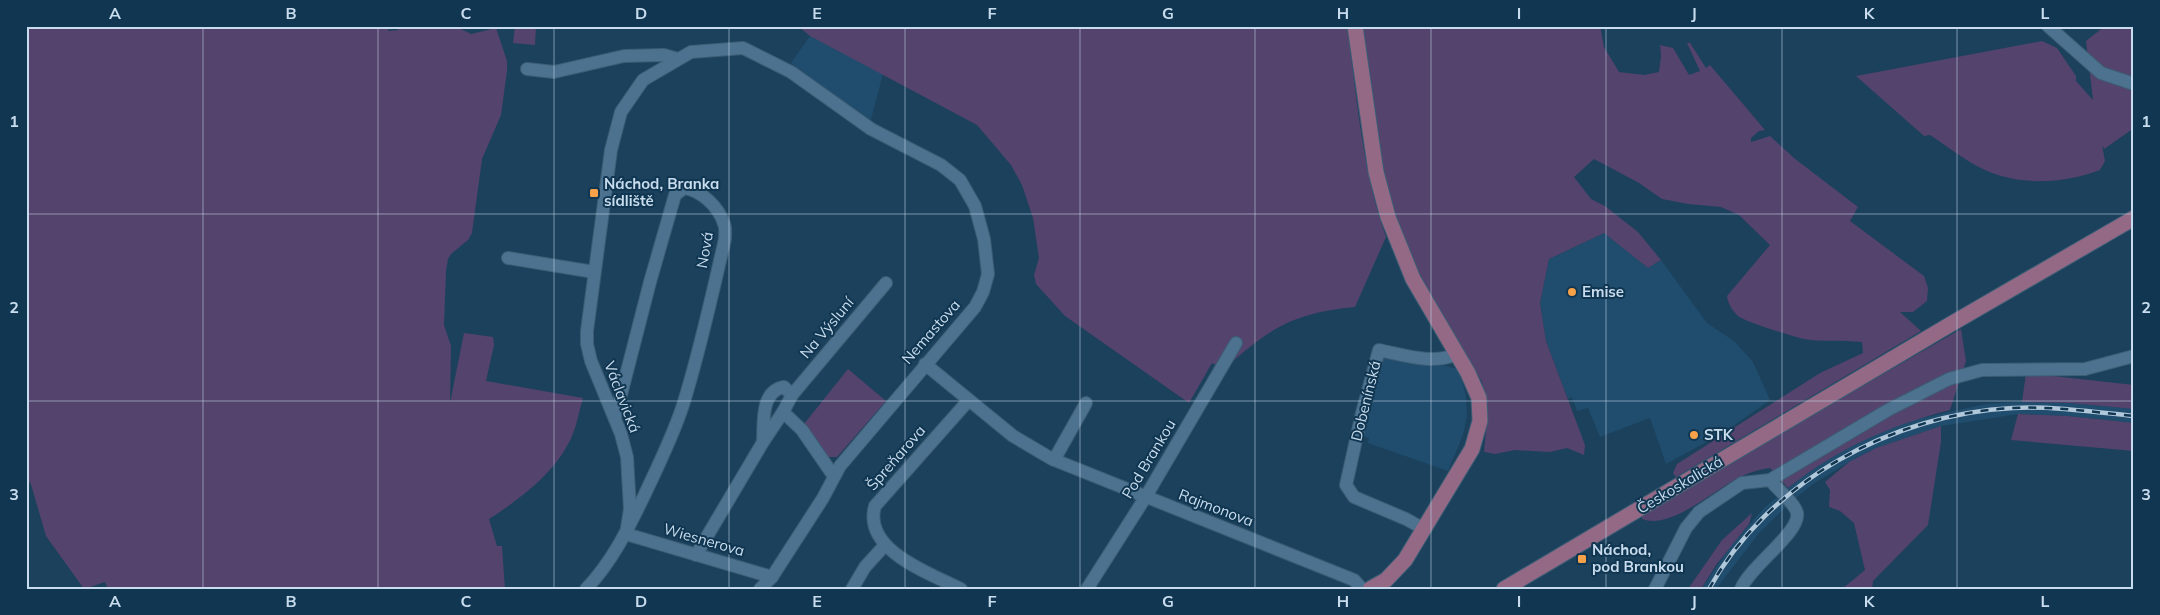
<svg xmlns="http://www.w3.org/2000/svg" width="2160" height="615" viewBox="0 0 2160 615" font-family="Mulish,sans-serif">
  <rect width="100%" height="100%" fill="#1b415c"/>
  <!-- built -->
  <g fill="#204d6d">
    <polygon points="810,36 883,74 870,123 791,63"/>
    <polygon points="1604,233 1648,268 1661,260 1707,323 1734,341 1753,362 1770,400 1723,433 1666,464 1650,418 1600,437 1588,408 1577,411 1572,397 1568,399 1546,341 1540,303 1549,259"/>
    <polygon points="1381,354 1438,363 1456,369 1460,374 1466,396 1467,416 1463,435 1448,471 1368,443 1369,438 1359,436"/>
    <polygon points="2022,402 2070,403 2134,409 2134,423 2068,416 2018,414 1941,426 1876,448 1849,462 1813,484 1790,503 1759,533 1716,589 1701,589 1730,547 1764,508 1806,473 1843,450 1871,436 1913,420 1986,404"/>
  </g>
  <!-- green -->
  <g fill="#54436c">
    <path d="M26,26H390L388,31L398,30L399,26H455L471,34L496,28L507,61V71L501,115L482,159L472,233L468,240L451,254L448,259L446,271L444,325L451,346L450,403L464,333L493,337L494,345L486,381L583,398C580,408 578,418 575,428C562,468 523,497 489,519L497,546H502L505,589H108L105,582L84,589L46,536L30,481L29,486L26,487Z"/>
    <polygon points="515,26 536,26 535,45 513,43"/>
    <path d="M798,26H1347C1357,97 1362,170 1386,237L1355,307C1293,313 1270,328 1224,369L1212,363L1189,403L1065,316L1036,284L1034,275L1039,258L1033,218L1022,185L1011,165L977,125L810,36Z"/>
    <path d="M1363,26H1600L1604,47L1619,72L1644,75L1659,72L1661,56L1660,45L1673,48L1689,75L1700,71L1687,43H1690L1706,68L1710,65L1765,130L1759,131L1751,138V142L1770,136L1794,158L1858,207L1850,221L1924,276L1928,288L1927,301L1913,312H1900L1921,331L1676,477L1673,473L1677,464L1820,373L1863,353L1862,342C1843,340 1821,342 1804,339C1794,337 1743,321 1738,316C1732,310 1728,304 1727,296L1770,245L1739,215L1721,207L1688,204L1662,199L1639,183L1594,159L1574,177L1591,199L1605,206L1638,232L1661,260L1648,268L1604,233L1549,259L1540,303L1546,341L1585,445L1584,455L1567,448L1550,452L1515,450L1495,454L1484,452L1488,410L1482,382L1420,275L1401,231L1390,198L1384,170Z"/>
    <path d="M2105,26H2134V128L2104,149L2102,145L2105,161L2100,170C2063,184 2018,186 1983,169C1964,160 1947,146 1930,135L1924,136L1856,76L2042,41L2057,48L2076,76V81L2093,100L2086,41Z"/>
    <path d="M1961,329L1966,361L1950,410C1889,426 1838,448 1788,488L1770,468C1762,469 1754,471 1747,474C1719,484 1673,531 1642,519L1641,514Z"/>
    <polygon points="848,369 886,401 837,457 828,457 804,424"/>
    <polygon points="2026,373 2134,385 2134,409 2070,403 2022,402"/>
    <polygon points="2018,414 2068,416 2134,423 2134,451 2011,440"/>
    <polygon points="1941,426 1941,442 1928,525 1873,581 1872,589 1842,589 1865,570 1854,523 1840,511 1829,507 1830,490 1825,482 1849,462 1876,448"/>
    <polygon points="1752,513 1749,524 1716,565 1701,589 1688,589 1722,540"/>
  </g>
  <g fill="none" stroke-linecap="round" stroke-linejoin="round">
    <defs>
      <g id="minor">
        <polyline points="2048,26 2101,73 2134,84"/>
        <polyline points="527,69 554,72 624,56 664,55 678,59"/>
        <polyline points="508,258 594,272"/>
        <polyline points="925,364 1013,436 1052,459 1354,580 1362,589"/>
        <polyline points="792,395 886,283"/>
        <polyline points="783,412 802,430 833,475"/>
        <polyline points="1054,460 1086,403"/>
        <path d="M1424,529L1406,519L1354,497L1346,485L1362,413L1379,350C1404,355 1433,365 1457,354"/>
        <polyline points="626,534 630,509 627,457 621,434 591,361 587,344 587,331 611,150 621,112 643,80 691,52 743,48 791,72 871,129 941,165 960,180 975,206 984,239 988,274 983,292 975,307 840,466 823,498 772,577 760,589"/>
        <polyline points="626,534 772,577"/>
        <path d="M696,555L763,442L783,412L792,395L784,387C760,391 764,424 763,442"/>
        <path d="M586,589C612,562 628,529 644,496C658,466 673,436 683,405C700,351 712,295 725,239C725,234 726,228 724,224C719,207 701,190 684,188L675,195L650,282L615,418"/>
        <polyline points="852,589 865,567 885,545"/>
        <path d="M961,589C931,574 862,550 875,506L968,401"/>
        <polyline points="1087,589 1145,498 1236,343"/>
        <polyline points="1655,589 1686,528 1699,512 1742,483 1770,480 1888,410 1949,379 1982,370 2085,369 2134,356"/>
        <path d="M1741,589C1749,567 1801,532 1797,513C1795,503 1776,488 1770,480"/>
      </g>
      <g id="major">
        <polyline points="1355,26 1376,172 1388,217 1413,279 1468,373 1479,398 1480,421 1472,449 1405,560 1386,580 1370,589"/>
        <polyline points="1504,589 1951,324 2134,218"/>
      </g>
    </defs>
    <!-- minor casing -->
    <use href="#minor" stroke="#3c5d74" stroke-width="14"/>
    <!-- major casing -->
    <use href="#major" stroke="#3c5d74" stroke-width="17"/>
    <!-- minor -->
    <use href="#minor" stroke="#4c7290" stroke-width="12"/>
    <!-- major -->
    <use href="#major" stroke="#936986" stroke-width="15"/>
    <defs>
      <path id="rail" d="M1709,589C1768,482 1892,414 2013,408C2053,406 2093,412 2134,416"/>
    </defs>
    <!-- rail casing -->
    <use href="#rail" stroke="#b1c7da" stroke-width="4.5"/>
    <!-- rail -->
    <use href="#rail" stroke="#103651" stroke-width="2.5" stroke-dasharray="8" stroke-linecap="butt"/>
  </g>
  <!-- grid -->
  <path fill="none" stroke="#c8dced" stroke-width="1" stroke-opacity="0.55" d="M203,26V589M378,26V589M554,26V589M729,26V589M905,26V589M1080,26V589M1255,26V589M1431,26V589M1606,26V589M1782,26V589M1957,26V589M26,214H2134M26,401H2134"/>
  <!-- markers -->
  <g fill="#f7a149" stroke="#103651" stroke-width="2">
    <rect x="589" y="188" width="10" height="10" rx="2.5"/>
    <circle cx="1572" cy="292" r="5"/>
    <circle cx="1694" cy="435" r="5"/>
    <rect x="1577" y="554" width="10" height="10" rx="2.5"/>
  </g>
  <g text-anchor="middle" stroke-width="4" stroke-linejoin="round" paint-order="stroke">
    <!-- poi labels -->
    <g font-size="15" font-weight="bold" fill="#c8dced" stroke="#103651" text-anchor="start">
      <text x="604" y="189">Náchod, Branka<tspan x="604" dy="17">sídliště</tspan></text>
      <text x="1582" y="297">Emise</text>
      <text x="1704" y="440">STK</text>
      <text x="1592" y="555">Náchod,<tspan x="1592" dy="17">pod Brankou</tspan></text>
    </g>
    <!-- street labels -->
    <g font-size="15" fill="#c8dced" stroke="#103651">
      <text transform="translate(705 250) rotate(-80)" y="5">Nová</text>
      <text transform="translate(827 328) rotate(-50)" y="5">Na Výsluní</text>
      <text transform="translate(931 332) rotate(-49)" y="5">Nemastova</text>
      <text transform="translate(622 397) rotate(69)" y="5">Václavická</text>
      <text transform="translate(1366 401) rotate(-76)" y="5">Dobenínská</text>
      <text transform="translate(896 458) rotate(-49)" y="5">Špreňarova</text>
      <text transform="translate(1149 459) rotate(-59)" y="5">Pod Brankou</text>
      <text transform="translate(1680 485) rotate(-31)" y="5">Českoskalická</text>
      <text transform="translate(1216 508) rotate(21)" y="5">Rajmonova</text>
      <text transform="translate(704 540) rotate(16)" y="5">Wiesnerova</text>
    </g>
  </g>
  <!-- border -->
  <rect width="2160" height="615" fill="none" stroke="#103651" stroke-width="55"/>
  <rect x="28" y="28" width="2104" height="560" fill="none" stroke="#c8dced" stroke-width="2"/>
  <g font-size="16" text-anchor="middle" font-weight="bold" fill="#c8dced">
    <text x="115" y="19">A</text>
    <text x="291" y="19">B</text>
    <text x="466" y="19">C</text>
    <text x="641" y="19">D</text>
    <text x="817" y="19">E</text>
    <text x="992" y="19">F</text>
    <text x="1168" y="19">G</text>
    <text x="1343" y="19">H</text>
    <text x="1519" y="19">I</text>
    <text x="1694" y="19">J</text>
    <text x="1869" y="19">K</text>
    <text x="2045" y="19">L</text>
    <text x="14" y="127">1</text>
    <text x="2146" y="127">1</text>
    <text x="14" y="313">2</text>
    <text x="2146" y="313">2</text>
    <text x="14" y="500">3</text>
    <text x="2146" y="500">3</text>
    <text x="115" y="607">A</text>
    <text x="291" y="607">B</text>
    <text x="466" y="607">C</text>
    <text x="641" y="607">D</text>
    <text x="817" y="607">E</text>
    <text x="992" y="607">F</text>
    <text x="1168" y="607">G</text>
    <text x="1343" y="607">H</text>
    <text x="1519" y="607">I</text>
    <text x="1694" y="607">J</text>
    <text x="1869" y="607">K</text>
    <text x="2045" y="607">L</text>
  </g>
</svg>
